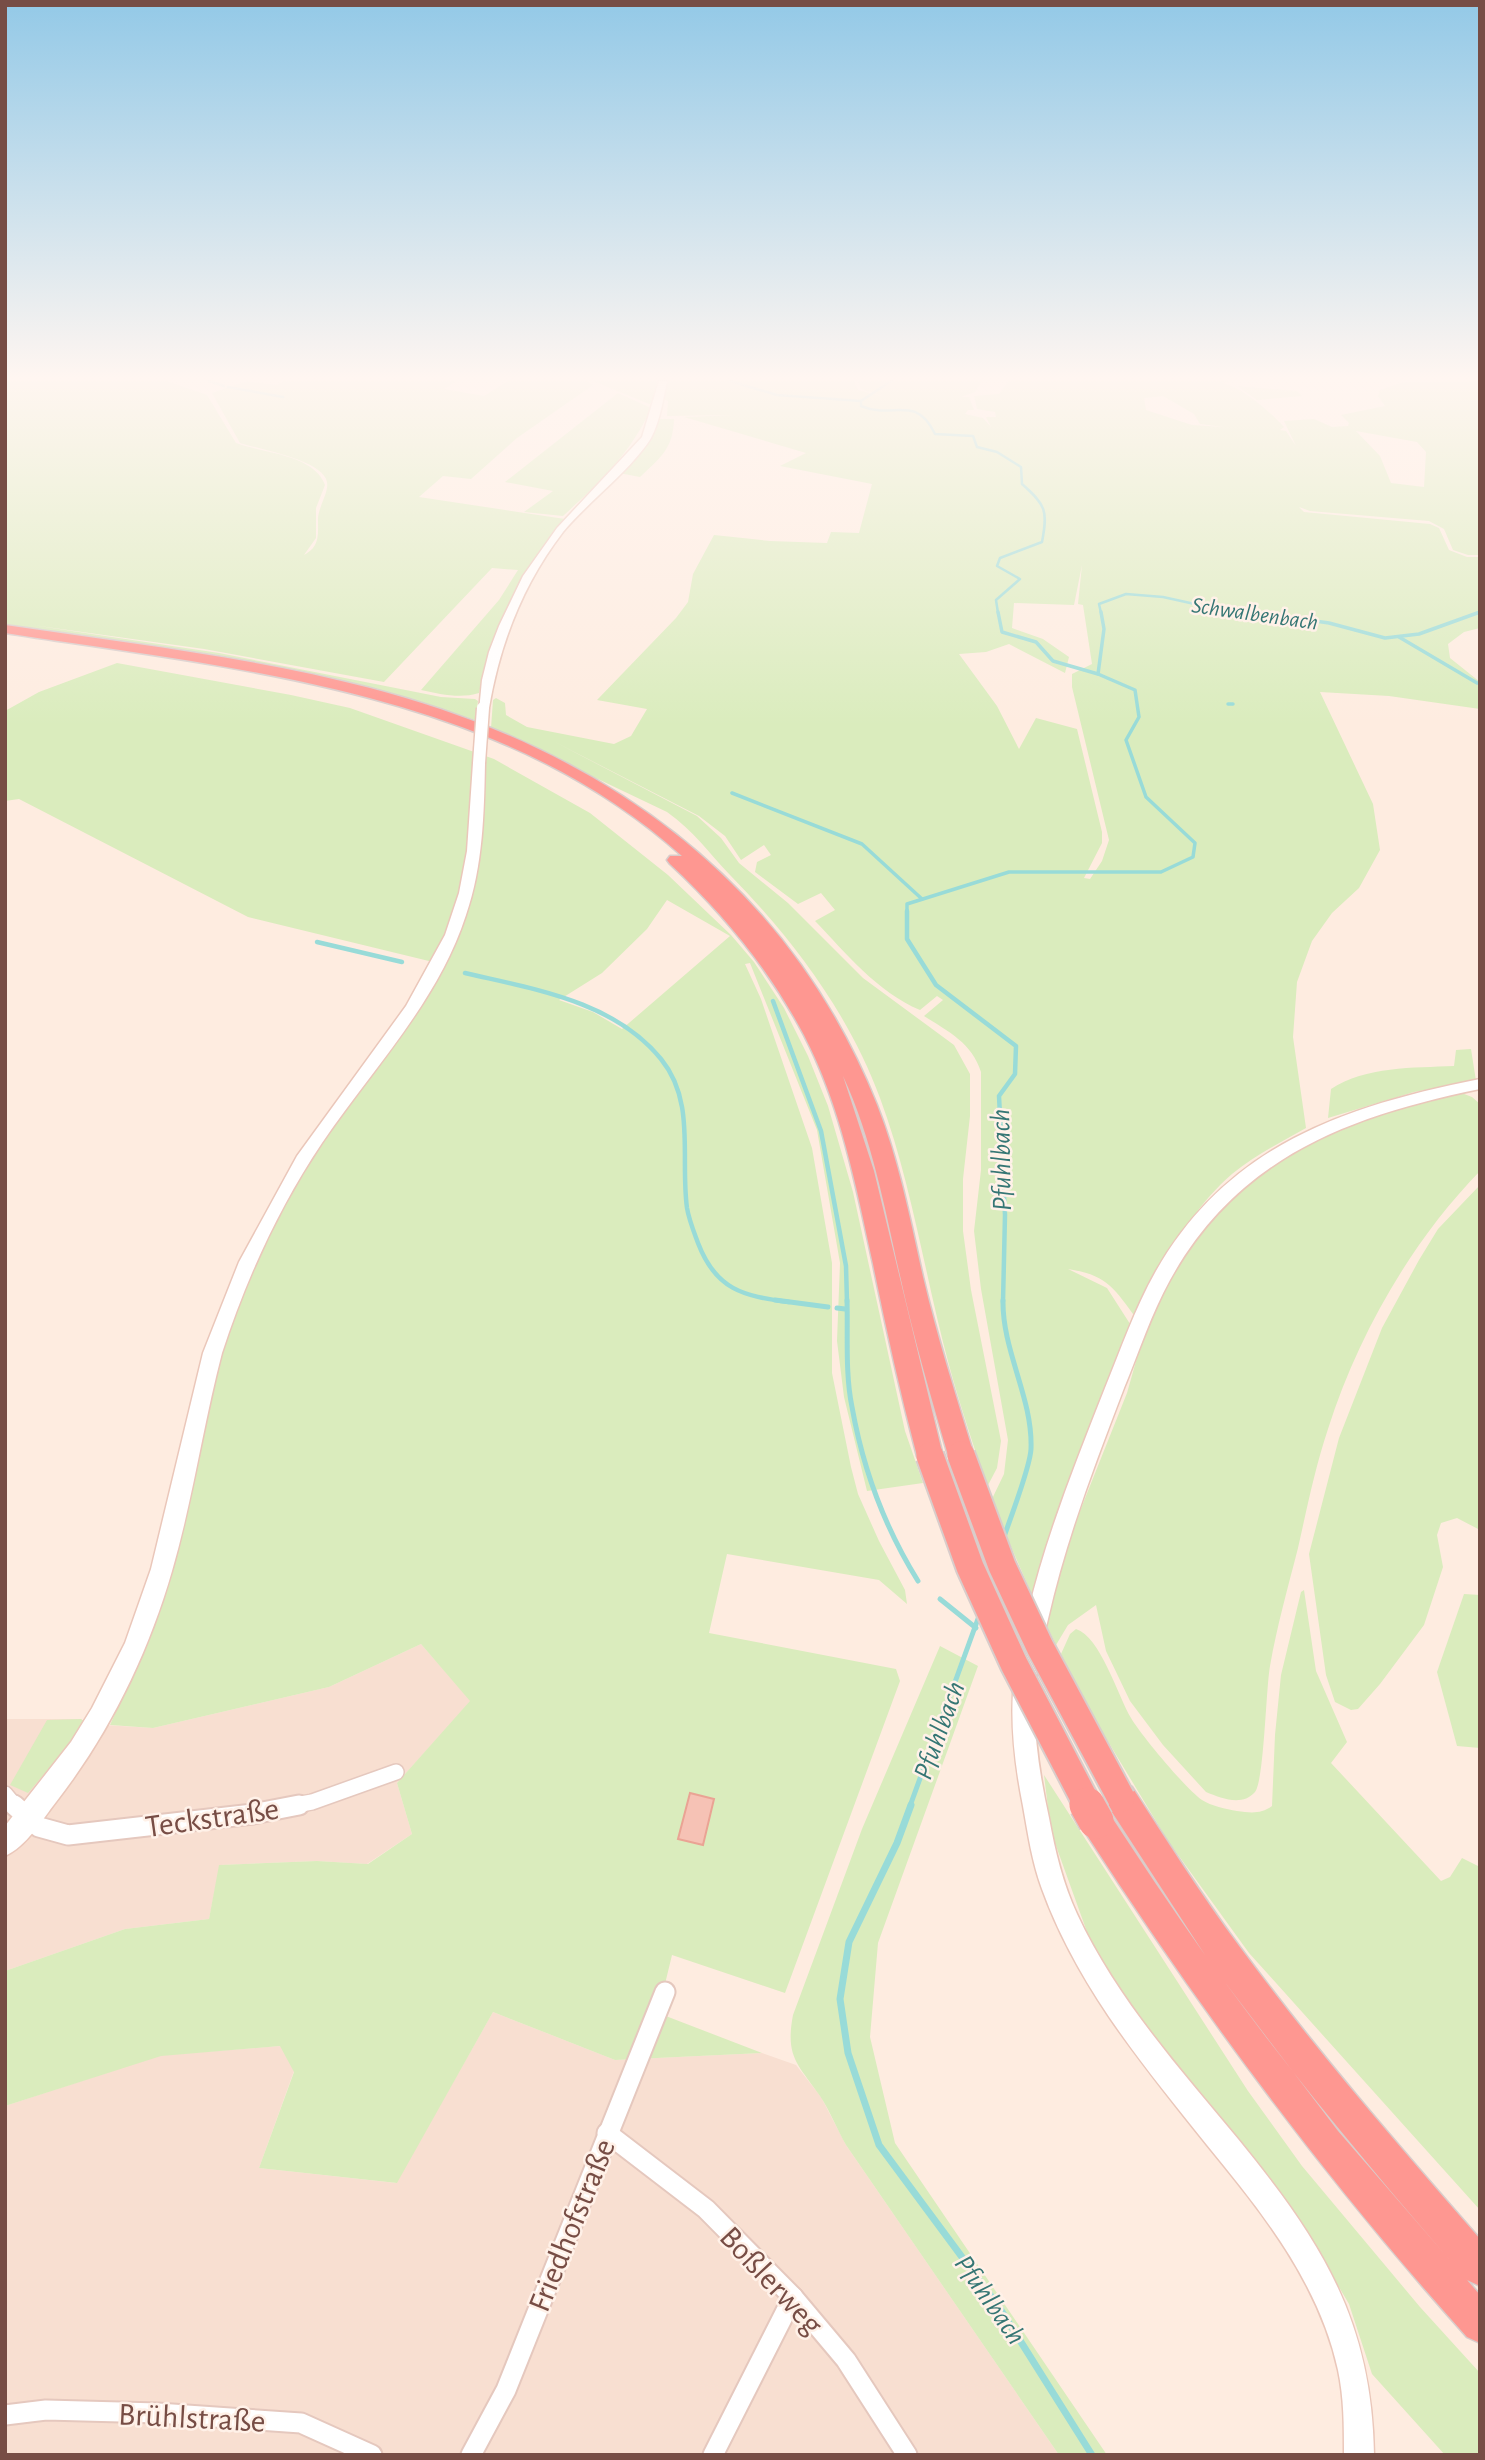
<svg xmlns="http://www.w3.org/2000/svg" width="1485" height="2460" viewBox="0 0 1485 2460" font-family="'Alegreya Sans',sans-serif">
  <rect width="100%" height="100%" fill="#feece0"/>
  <!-- residential -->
  <g fill="#f8dfd1">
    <polygon points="421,1644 471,1701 397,1783 412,1834 367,1864 317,1861 220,1865 209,1919 125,1929 5,1971 5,1719 81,1719 87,1724 153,1728 329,1687"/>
    <polygon points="493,2012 615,2060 762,2053 796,2065 821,2097 846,2145 1059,2455 5,2455 5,2106 161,2055 281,2046 294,2071 259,2168 396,2183"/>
  </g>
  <!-- green -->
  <g fill="#daecbd" fill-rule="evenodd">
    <path d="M5,381H167L207,395L236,443C262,453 314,454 325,485L316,508V538L304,555C320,547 318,535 318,518C319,506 329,492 327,482C323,460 258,449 240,443L212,393L247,381L277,385L283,381H457L444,389L484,396L508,381H587L593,385L517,438L471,479L443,476L419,497L565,519C521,572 494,626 479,693C460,699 440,694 421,690L499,600L518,570L492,568L384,682L204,649L32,625L219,653L441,697L475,699L478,701L475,720C322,668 164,650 5,624Z"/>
    <polygon points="593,381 657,381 652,403 649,404"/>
    <path d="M667,381H854L858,390L885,397L861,389L858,381H982L975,392L961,397H969L974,410H968L965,414L983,418L991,427L986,417H996L995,412L977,409L974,396L999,394L1008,381H1231L1223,383C1245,389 1269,411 1284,427L1280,430L1286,431L1296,446L1284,421L1314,419L1332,427L1348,426L1349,423L1341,415L1385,406L1378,396L1380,390L1404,382L1480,381V555H1468L1453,550L1444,529L1429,521L1310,511L1299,507L1304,512L1430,524L1439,528L1449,550L1467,557H1480V628L1464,632L1448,644L1450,658L1480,682V709L1389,696L1320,692L1373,804L1380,850L1359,888L1332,913L1312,941L1297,982L1293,1037L1306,1128C1281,1142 1254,1156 1232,1174C1187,1213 1163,1266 1136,1318C1114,1288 1107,1275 1068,1269L1107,1288L1132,1327L1077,1458L1033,1597L991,1501L1004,1474L1008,1440L981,1289L974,1231L981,1170V1072C972,1043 949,1032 924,1016L943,1000L937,996L920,1010C877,992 846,953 815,921L835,910L821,893L798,904L755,872L757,862L771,855L764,845L741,860L725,836L699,816L553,741L697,816L721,838L739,863L788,903L863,978L954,1045L970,1074V1116L963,1179V1231L971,1290L1001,1441L997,1468L987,1487C974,1446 960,1406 949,1365C925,1277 912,1184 880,1098C849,1014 793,939 730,875C708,852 694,831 667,812L491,728L493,700L496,698L505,703L506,715L527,727L614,744L631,736L647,709L597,700L676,618L688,602L693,574L714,535L770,541L827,543L831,532L859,533L872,484L780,466L806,453L684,417L737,415L667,416L668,401L663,399ZM1163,396L1194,414L1200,424L1224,427L1192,425L1146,410L1144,398ZM1356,431L1417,442L1426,452L1424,487L1391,483L1380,456ZM1082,565L1078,604L1083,605L1092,664L1072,674V687L1109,840L1102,861L1090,879L1084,878L1102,843V832L1077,729L1036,718L1019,749L997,706L959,654L986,652L1009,644L1065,673L1069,657L1043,639L1012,628L1014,603L1074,605Z"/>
    <polygon points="1237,386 1297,391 1302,396 1257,400"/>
    <path d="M618,393L651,408C632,452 598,484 563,516L524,512L553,491L505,482Z"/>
    <path d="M658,419H674C673,449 661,457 640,477L619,473Z"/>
    <path d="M117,663L291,695L350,708L494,759L590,813L668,875L731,935L754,962L784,1008L808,1056L828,1106L853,1192L905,1431L923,1483L867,1491L844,1397L837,1341L840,1263L817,1130L750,963L745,964L761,999L812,1148L832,1263V1373L851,1467L858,1494L879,1541L905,1590L907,1604L879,1580L727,1554L709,1633L896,1669L900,1681L785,1993L672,1955L658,2013L762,2053L615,2060L493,2012L397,2183L259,2168L294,2072L280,2046L161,2056L5,2106V1971L125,1929L209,1919L219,1865L317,1861L368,1864L412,1834L397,1783L470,1701L421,1644L329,1687L153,1728L110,1725L145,1646L207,1371L270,1213L435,970L451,919L433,962L248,917L19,799L5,801V711L39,692ZM667,900L730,936L622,1029L593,1012L559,1000L602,973L647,929Z"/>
    <path d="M1471,1049L1476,1081L1414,1092L1328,1118L1331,1089C1366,1066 1413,1068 1454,1066L1456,1050Z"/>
    <path d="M1459,1092L1472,1097L1480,1104V1171C1411,1242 1358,1335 1328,1429C1315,1468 1307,1508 1298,1548C1288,1587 1277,1626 1270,1666C1266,1688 1264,1781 1255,1792C1242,1807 1221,1798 1206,1792L1163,1745L1130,1701L1106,1651L1096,1605L1068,1625L1056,1645L1044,1620L1070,1536L1127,1393L1144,1333L1172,1275L1197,1234L1247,1184L1287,1154L1376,1112Z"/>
    <polygon points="1480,1185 1480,1530 1457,1518 1441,1523 1437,1535 1443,1567 1424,1625 1380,1684 1358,1709 1351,1710 1335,1702 1326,1675 1309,1554 1339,1438 1382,1328 1419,1260 1438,1229"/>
    <path d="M1304,1590L1316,1671L1347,1742L1331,1763L1441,1881L1450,1877L1462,1858L1480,1867V2210L1249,1953L1168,1841L1089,1710L1061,1654L1070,1634L1076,1629C1100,1636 1118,1696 1131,1718C1141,1735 1186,1789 1202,1800C1211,1806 1226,1809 1237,1811C1251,1813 1261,1814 1272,1806L1275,1735L1281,1675L1301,1592Z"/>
    <polygon points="1464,1594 1480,1595 1480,1748 1457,1746 1437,1672"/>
    <path d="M940,1646L978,1666L878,1943L870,2037L895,2143L1107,2455H1059L846,2145C837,2129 830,2111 820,2096C798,2064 785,2057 793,2015L862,1829Z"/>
    <polygon points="81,1719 87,1724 28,1793 10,1785 47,1720"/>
    <polygon points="1044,1775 1248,2091 1302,2166 1420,2307 1480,2373 1480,2455 1445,2455 1372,2374 1349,2304 1320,2255 1135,2014 1091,1943 1051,1832"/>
  </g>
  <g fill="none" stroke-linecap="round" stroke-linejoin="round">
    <!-- stream-far4 -->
    <g stroke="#98dbd8" stroke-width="2.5">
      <polyline points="209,381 224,386"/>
      <polyline points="730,381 777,395 861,401"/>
      <path d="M891,381L861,401V406C893,420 915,393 935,434L973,436L977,447L997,452L1021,467L1022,484C1046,505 1048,511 1042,542L1000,558L997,566L1020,579L996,600L998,613"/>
      <polyline points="228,387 283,397"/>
      <polyline points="1101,613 1099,604 1126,594 1163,597 1213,608 1270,613"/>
      <polyline points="1477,613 1480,612"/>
    </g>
    <!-- stream-far3 -->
    <g stroke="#98dbd8" stroke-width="3.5">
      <polyline points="1252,612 1329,623 1385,638 1419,634 1480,612"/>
      <polyline points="1399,637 1477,683"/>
      <polyline points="1098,674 1104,629 1101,612"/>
      <polyline points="1228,704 1233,704"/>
      <polyline points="732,793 862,844 922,899"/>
      <polyline points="907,913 907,904 1009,872 1161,872 1193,857 1195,843 1146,797 1126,740 1139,717 1135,690 1098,674 1053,661 1036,642 1002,632 998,612"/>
    </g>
    <!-- stream-far2 -->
    <g stroke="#98dbd8" stroke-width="4.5">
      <polyline points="907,911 907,939 936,985 1016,1046 1015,1074 999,1096 1005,1215 1003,1302"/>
      <polyline points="317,942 402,962"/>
      <path d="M465,973C533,989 614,1001 661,1059C696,1102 680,1157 687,1208C689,1220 694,1232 698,1243C716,1290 743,1296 789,1302"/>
      <polyline points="773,1001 821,1131 846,1266 847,1302"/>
    </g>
    <!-- stream-far1 -->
    <g stroke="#98dbd8" stroke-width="5">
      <polyline points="775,1300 828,1307"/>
      <path d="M847,1300C848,1335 845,1373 852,1407C863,1469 885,1528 918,1581"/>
      <path d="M1003,1300C1002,1351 1033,1398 1031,1449C1030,1468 1011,1516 1004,1537"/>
      <polyline points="837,1308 845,1309"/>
      <polyline points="940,1599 976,1628"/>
      <polyline points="910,1806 979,1616"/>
    </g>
    <!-- stream -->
    <polyline stroke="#98dbd8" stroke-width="7" points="911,1805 897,1843 849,1942 840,1999 848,2053 879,2145 999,2307 1092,2455"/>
  </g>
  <!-- building -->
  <polygon fill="#f6c2b5" stroke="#eaa394" stroke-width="2" points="690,1793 714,1799 703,1845 678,1839"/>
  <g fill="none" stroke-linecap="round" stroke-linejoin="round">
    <defs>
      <g id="street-far1">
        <polyline points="5,1794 15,1806"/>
        <polyline points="290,1806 312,1802 396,1772"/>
      </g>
      <g id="street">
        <polyline points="14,1805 39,1827 68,1835 253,1814 299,1805"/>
        <polyline points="607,2133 706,2209 793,2297 846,2360 907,2455"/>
        <polyline points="5,2415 46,2410 158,2413 301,2423 372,2455"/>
        <polyline points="471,2455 506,2390 665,1992"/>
        <polyline points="713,2455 793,2297"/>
      </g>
      <g id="secondary">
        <path d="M659,381H667C663,400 660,421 651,438C632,469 588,502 563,532C523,584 500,643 489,708L479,711L482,680L489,652L499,626L523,576L557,528L642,437Z"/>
        <path d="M479,759L485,763C484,814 483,866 466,915C438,1002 372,1069 322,1143C279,1207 246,1279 222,1353C203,1425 193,1499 172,1571C148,1654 109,1734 56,1802C42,1820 26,1847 5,1856V1826L71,1742L92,1708L125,1643L151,1569L203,1353L239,1262L297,1156L406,1006L445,935L459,893L467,851L473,763Z"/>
        <path d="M1480,1079V1089C1349,1116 1238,1157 1170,1280C1151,1314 1139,1352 1124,1388C1095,1464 1066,1539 1048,1619C1042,1644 1036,1667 1035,1693C1033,1735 1040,1777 1049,1818C1055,1851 1063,1884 1077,1914C1116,1998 1180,2069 1238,2139C1321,2241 1372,2320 1374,2455H1344C1344,2426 1344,2398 1338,2370C1319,2283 1262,2212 1207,2145C1143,2065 1077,1986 1042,1889C1032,1862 1028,1834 1023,1806C1014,1761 1009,1716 1015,1671C1017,1651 1023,1632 1028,1613C1046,1536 1076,1462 1105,1388C1121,1349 1135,1308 1156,1271C1228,1145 1345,1106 1480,1079Z"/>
      </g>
      <g id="highway">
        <path d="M5,625C127,643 251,657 370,688C600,748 787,879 877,1105C899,1161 910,1219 923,1277C937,1337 956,1396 974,1455L970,1463L961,1466L952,1463L948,1455C931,1397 914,1339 901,1280C885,1210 873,1141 843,1076L874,1171L943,1456L939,1464L930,1467L921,1464L917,1456C900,1392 886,1328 873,1264C856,1186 841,1106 804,1035C769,969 724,914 670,864L667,860L670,856H682C499,691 238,669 5,633Z"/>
        <path d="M1121,1783L1132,1787C1167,1841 1201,1895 1239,1946C1314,2048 1397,2144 1480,2239V2286L1467,2280C1383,2183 1300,2085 1224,1981L1338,2131L1480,2295V2343L1467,2337C1325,2179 1200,2010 1085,1832L1080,1821L1085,1810L1096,1805L1107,1810C1139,1859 1171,1907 1205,1955L1110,1809L1106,1798L1110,1787Z"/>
      </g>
    </defs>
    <!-- street-far1 casing -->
    <use href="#street-far1" stroke="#e5c8be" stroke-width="18"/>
    <!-- street casing -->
    <use href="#street" stroke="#e5c8be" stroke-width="23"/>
    <!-- secondary casing -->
    <use href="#secondary" stroke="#eac7ba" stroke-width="3"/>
    <!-- highway casing -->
    <use href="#highway" stroke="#d9cdcb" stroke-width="3"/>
    <!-- street-far1 -->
    <use href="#street-far1" stroke="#fff" stroke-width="15"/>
    <!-- street -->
    <use href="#street" stroke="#fff" stroke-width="19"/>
    <!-- secondary -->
    <use href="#secondary" fill="#fff" fill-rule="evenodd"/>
    <!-- highway -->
    <use href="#highway" fill="#fe9791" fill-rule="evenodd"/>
    <defs>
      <polyline id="secondary-bridge" points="479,763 483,708"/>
      <g id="highway-bridge-far1">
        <polyline points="961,1455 1002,1566 1040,1647 1121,1798"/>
        <polyline points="930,1456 970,1567 1014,1664 1088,1806"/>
      </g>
      <polyline id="highway-bridge" points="1087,1805 1096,1821"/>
    </defs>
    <!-- secondary-bridge casing -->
    <use href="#secondary-bridge" stroke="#eac7ba" stroke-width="15" stroke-linecap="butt"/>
    <!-- highway-bridge-far1 casing -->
    <use href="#highway-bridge-far1" stroke="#d9cdcb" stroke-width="31" stroke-linecap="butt"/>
    <!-- highway-bridge casing -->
    <use href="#highway-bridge" stroke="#d9cdcb" stroke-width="38" stroke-linecap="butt"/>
    <!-- secondary-bridge -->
    <use href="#secondary-bridge" stroke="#fff" stroke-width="12"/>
    <!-- highway-bridge-far1 -->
    <use href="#highway-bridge-far1" stroke="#fe9791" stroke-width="27"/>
    <!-- highway-bridge -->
    <use href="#highway-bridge" stroke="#fe9791" stroke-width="35"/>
  </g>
  <!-- sky -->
  <linearGradient id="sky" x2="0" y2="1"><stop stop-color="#93c9e7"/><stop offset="0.52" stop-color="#fff6f1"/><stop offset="1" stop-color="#fff6f1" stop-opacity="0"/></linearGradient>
  <rect width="1485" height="726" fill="url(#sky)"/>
  <g text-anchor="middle" stroke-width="5" stroke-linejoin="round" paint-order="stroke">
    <!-- far-water labels -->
    <g font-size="23" font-style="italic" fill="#357674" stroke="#fff1e8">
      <text transform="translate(1255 613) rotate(8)" y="8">Schwalbenbach</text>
    </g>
    <!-- water labels -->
    <g font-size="28" font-style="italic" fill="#357674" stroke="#fff1e8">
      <text transform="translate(1000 1160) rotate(-91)" y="10">Pfuhlbach</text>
      <text transform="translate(938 1730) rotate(-70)" y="10">Pfuhlbach</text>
      <text transform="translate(991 2299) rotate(55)" y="10">Pfuhlbach</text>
    </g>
    <!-- near-street labels -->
    <g font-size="32" fill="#774d45" stroke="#fff1e8">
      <text transform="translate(212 1817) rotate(-8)" y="11">Teckstraße</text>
      <text transform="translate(571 2225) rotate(-68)" y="11">Friedhofstraße</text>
      <text transform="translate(772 2280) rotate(47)" y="11">Boßlerweg</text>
      <text transform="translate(192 2417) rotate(3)" y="11">Brühlstraße</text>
    </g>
  </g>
  <!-- border -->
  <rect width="1485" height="2460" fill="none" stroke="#774d45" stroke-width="14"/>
</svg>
